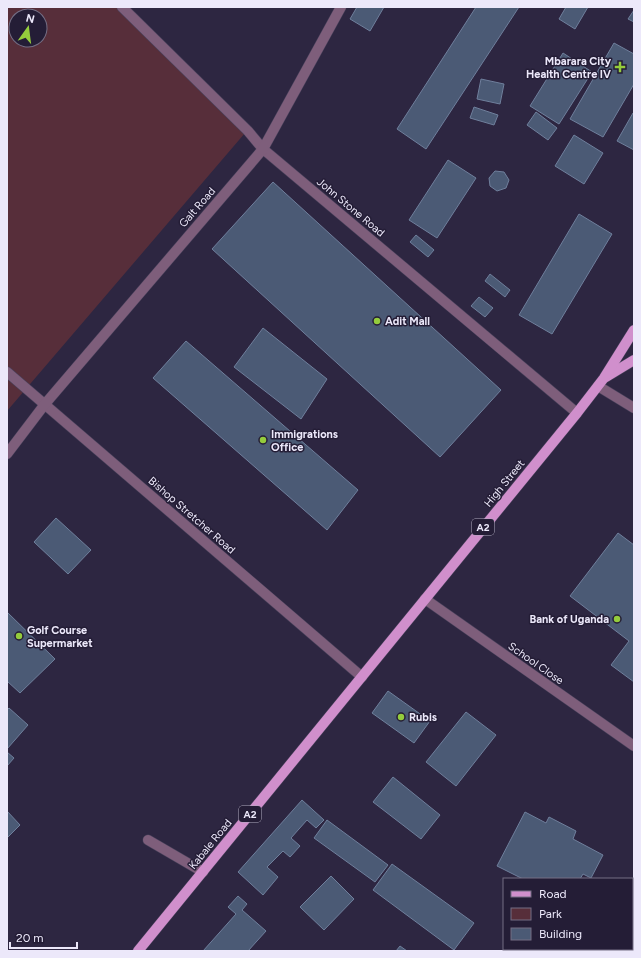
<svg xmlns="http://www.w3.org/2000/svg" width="641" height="958" viewBox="0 0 641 958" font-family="Figtree,sans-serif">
  <rect width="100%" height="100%" fill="#2d2641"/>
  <!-- green -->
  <path fill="#572e3a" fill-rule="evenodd" d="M7,7H117L245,133L7,411ZM16,16H40V40H16Z"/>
  <!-- building -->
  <g fill="#4b5a75" stroke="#6f7f9c">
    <polygon points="357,7 384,7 370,31 350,19"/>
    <polygon points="476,7 519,7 426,149 397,129"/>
    <polygon points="566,7 588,7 575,29 559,19"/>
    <polygon points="634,10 634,22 628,19"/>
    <polygon points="614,43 634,54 634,84 603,137 570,119"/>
    <polygon points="563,53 592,72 559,124 530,106"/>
    <polygon points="481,79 504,84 500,104 477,99"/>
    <polygon points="474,107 498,115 494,125 470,118"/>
    <polygon points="536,112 557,128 548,140 527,125"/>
    <polygon points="633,113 634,114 634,150 617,141"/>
    <polygon points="574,135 603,153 584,184 555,166"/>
    <polygon points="448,160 476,178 437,238 409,220"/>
    <polygon points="495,171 504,172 509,180 506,188 497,191 490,186 489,178"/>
    <polygon points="273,182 501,390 440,457 212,249"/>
    <polygon points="579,214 612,234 552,334 519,315"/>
    <polygon points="416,235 434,250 428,257 410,242"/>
    <polygon points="490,274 510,290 505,297 485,281"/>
    <polygon points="479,297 493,308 485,317 471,306"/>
    <polygon points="263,328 327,379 301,419 234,367"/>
    <polygon points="186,341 358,490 327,530 153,378"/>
    <polygon points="56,518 91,550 68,574 34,542"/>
    <polygon points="618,533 634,545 634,682 611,665 629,641 570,596"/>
    <polygon points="7,612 55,659 20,693 7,681"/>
    <polygon points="388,691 430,721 414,743 372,713"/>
    <polygon points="9,708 28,725 7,749 7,710"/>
    <polygon points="466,712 496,735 456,786 426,762"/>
    <polygon points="7,752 14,758 7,766"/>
    <polygon points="393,777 440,815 421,839 373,802"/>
    <polygon points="302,800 324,820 316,828 307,820 291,838 300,846 290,857 283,851 267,867 278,877 263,895 238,872"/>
    <polygon points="7,811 20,825 7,838"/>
    <polygon points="525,812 546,823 549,817 576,831 573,839 603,855 591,878 583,874 580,879 523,879 497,866"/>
    <polygon points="327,820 388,865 375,882 314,838"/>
    <polygon points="392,864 474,923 454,950 373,890"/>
    <polygon points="331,876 354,899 324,930 300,907"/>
    <polygon points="238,896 247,904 242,910 266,931 248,951 203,951 236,914 228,907"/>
    <polygon points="400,946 407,951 396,951"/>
  </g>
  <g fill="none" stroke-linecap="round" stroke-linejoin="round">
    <defs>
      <g id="minor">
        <polyline points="122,7 248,131 263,149 577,413"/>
        <polyline points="7,372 362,677"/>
        <polyline points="598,386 634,408"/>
        <polyline points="7,454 45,404 263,149 341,7"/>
        <polyline points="425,599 634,746"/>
        <polyline points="148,840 203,872"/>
      </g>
      <g id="major">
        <polyline points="606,377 634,360"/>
        <polyline points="138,951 577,413 604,378 634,330"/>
      </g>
    </defs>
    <!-- minor casing -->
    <use href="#minor" stroke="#48415b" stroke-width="11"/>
    <!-- major casing -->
    <use href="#major" stroke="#48415b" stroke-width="11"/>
    <!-- minor -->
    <use href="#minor" stroke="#7e5e7b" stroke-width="10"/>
    <!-- major -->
    <use href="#major" stroke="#d08fcc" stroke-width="10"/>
  </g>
  <!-- markers -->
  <g fill="#94cc3c" stroke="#241d36" stroke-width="1.5">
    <path d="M618 61h4v4h4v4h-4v4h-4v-4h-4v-4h4z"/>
    <circle cx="377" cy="321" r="4"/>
    <circle cx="263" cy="440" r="4"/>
    <circle cx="617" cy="619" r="4"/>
    <circle cx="19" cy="636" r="4"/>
    <circle cx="401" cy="717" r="4"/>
  </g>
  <g text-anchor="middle" stroke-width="3" stroke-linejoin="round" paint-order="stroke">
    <!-- shield labels -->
    <g fill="#241d36" stroke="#b0abbf" stroke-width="1">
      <rect x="472" y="519" width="22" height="16" rx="3"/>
      <rect x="239" y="806" width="22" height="16" rx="3"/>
    </g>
    <g font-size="10" font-weight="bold" fill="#ece8fa">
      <text x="483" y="531">A2</text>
      <text x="250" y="818">A2</text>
    </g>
    <!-- poi labels -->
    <g font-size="11" font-weight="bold" fill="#ece8fa" stroke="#241d36" text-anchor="start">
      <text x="611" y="65" text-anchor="end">Mbarara City<tspan x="611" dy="13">Health Centre IV</tspan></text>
      <text x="385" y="325">Adit Mall</text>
      <text x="271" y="438">Immigrations<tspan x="271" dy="13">Office</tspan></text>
      <text x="609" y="623" text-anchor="end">Bank of Uganda</text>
      <text x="27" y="634">Golf Course<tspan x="27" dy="13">Supermarket</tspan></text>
      <text x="409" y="721">Rubis</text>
    </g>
    <!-- street labels -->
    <g font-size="11" fill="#ece8fa" stroke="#241d36">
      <text transform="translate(197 207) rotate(-49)" y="4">Galt Road</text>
      <text transform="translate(351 207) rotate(40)" y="4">John Stone Road</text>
      <text transform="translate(504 483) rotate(-51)" y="4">High Street</text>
      <text transform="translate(192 515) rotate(41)" y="4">Bishop Stretcher Road</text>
      <text transform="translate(536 663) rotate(35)" y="4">School Close</text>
      <text transform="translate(210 844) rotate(-51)" y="4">Kabale Road</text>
    </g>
  </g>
  <!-- border -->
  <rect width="641" height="958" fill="none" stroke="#ece8fa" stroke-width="16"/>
  <!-- legend -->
  <rect x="503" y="878" width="130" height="72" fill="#241d36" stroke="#746e84"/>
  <rect x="511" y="891" width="20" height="6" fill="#d08fcc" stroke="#746e84"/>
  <text x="539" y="898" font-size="12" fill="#ece8fa">Road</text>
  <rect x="511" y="908" width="20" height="12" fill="#572e3a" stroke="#746e84"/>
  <text x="539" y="918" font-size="12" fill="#ece8fa">Park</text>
  <rect x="511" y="928" width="20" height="12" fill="#4b5a75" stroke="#746e84"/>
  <text x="539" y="938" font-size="12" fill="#ece8fa">Building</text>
  <!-- north arrow -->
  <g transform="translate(28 28) rotate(14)"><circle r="19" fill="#241d36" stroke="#746e84"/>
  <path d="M0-3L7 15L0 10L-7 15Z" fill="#94cc3c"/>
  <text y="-6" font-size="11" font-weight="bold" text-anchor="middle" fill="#ece8fa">N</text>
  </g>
  <!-- scale -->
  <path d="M10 942v6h67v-6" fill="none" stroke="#ece8fa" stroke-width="2"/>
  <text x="16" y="942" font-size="12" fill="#ece8fa" stroke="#241d36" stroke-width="3" paint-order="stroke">20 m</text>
</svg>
